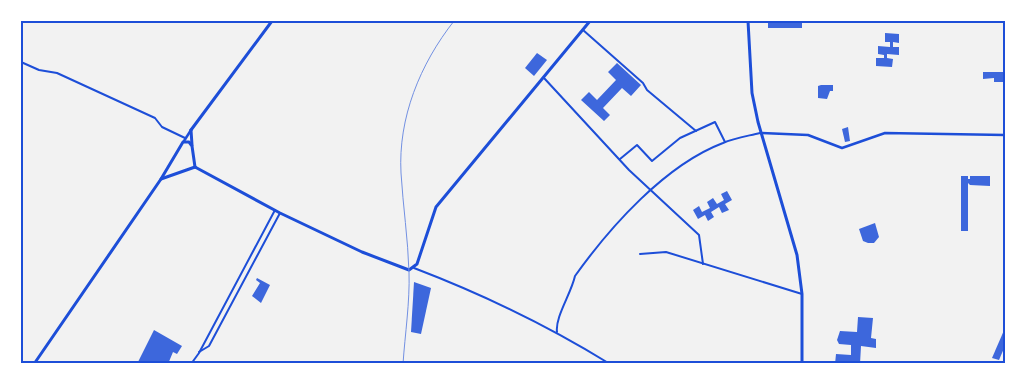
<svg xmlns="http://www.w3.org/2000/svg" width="1026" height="385" viewBox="0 0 1026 385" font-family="'Nunito Sans',sans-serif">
  <rect width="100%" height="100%" fill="#f2f2f2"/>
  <!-- building -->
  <g fill="#3d67dc">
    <rect x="768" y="21" width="34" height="7"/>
    <polygon points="885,33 899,34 899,43 893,42 893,47 899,47 899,55 887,54 887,58 893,59 892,67 876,66 876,58 884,58 884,55 878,54 878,46 890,47 890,42 885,42"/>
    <polygon points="537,53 547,60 534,76 525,68"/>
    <polygon points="617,63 641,85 631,96 622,88 603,108 610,115 604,121 581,100 589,92 597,100 616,80 608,72"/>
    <polygon points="983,72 1005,72 1005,82 994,82 994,78 983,79"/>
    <polygon points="821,85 833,85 833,91 830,91 827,99 818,98 818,86"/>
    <polygon points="848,127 850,141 845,142 842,129"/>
    <polygon points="961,176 968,176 968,179 970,179 970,176 990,176 990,186 970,185 968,183 968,231 961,231"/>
    <polygon points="727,191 732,200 725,204 729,210 722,213 719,207 711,212 714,217 708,221 705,215 698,219 693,210 699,206 702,212 710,208 707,202 713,198 717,204 724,200 721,194"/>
    <polygon points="875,223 879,237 874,243 868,243 863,241 859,229"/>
    <polygon points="257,278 270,285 261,303 252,296 260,283 256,280"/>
    <polygon points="414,282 431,288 421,334 411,332"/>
    <polygon points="858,317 873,318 871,338 876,339 876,348 861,346 860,364 835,364 836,354 851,355 851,345 839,344 837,340 840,331 857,332"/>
    <polygon points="1005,328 1005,346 999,360 992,358"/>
    <polygon points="154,330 182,346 177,354 173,352 168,364 137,364"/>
  </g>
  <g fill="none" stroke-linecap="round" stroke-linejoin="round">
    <!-- minor -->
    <g stroke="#1d4ed8" stroke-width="2">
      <polyline points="583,30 643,83 647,90 696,131"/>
      <polyline points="21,62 39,70 57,73 155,118 162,127 185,138"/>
      <polyline points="544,78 629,170 699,235 703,264"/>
      <polyline points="620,159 637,145 652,161 680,138 715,122 725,142"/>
      <polyline points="640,254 666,252 802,294"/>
      <path d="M414,268C482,294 547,325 610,364"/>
      <path d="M557,332C555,317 571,294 575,276C610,227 665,165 723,143C734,138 748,136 760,133"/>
      <polyline points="199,352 209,346 280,213"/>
      <polyline points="191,364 199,353 275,210"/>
    </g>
    <!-- tertiary -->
    <g stroke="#1d4ed8" stroke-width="2.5">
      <polyline points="761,133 808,135 842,148 885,133 1005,135"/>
      <polyline points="184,141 191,130"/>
    </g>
    <!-- secondary -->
    <g stroke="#1d4ed8" stroke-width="3">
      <polyline points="748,21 752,93 758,122 797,255 802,294 802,364"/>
      <polyline points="191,130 272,21"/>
    </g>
    <!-- primary -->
    <g stroke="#1d4ed8" stroke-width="3">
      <polyline points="191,130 192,145"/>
      <polyline points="195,167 280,213 362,252 409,270 417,264 436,207 590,21"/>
      <polyline points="161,179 195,167"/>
      <polyline points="34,364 161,179 183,142 189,142 192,146 195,167"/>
    </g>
    <!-- rail -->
    <path stroke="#7290e2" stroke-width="1" d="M403,364C405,334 410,302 409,272C408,239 403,206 401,173C398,118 420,64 454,21"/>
  </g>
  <!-- border -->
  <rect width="1026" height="385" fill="none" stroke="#ffffff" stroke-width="45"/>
  <rect x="22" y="22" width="982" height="340" fill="none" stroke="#1d4ed8" stroke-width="2"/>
</svg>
